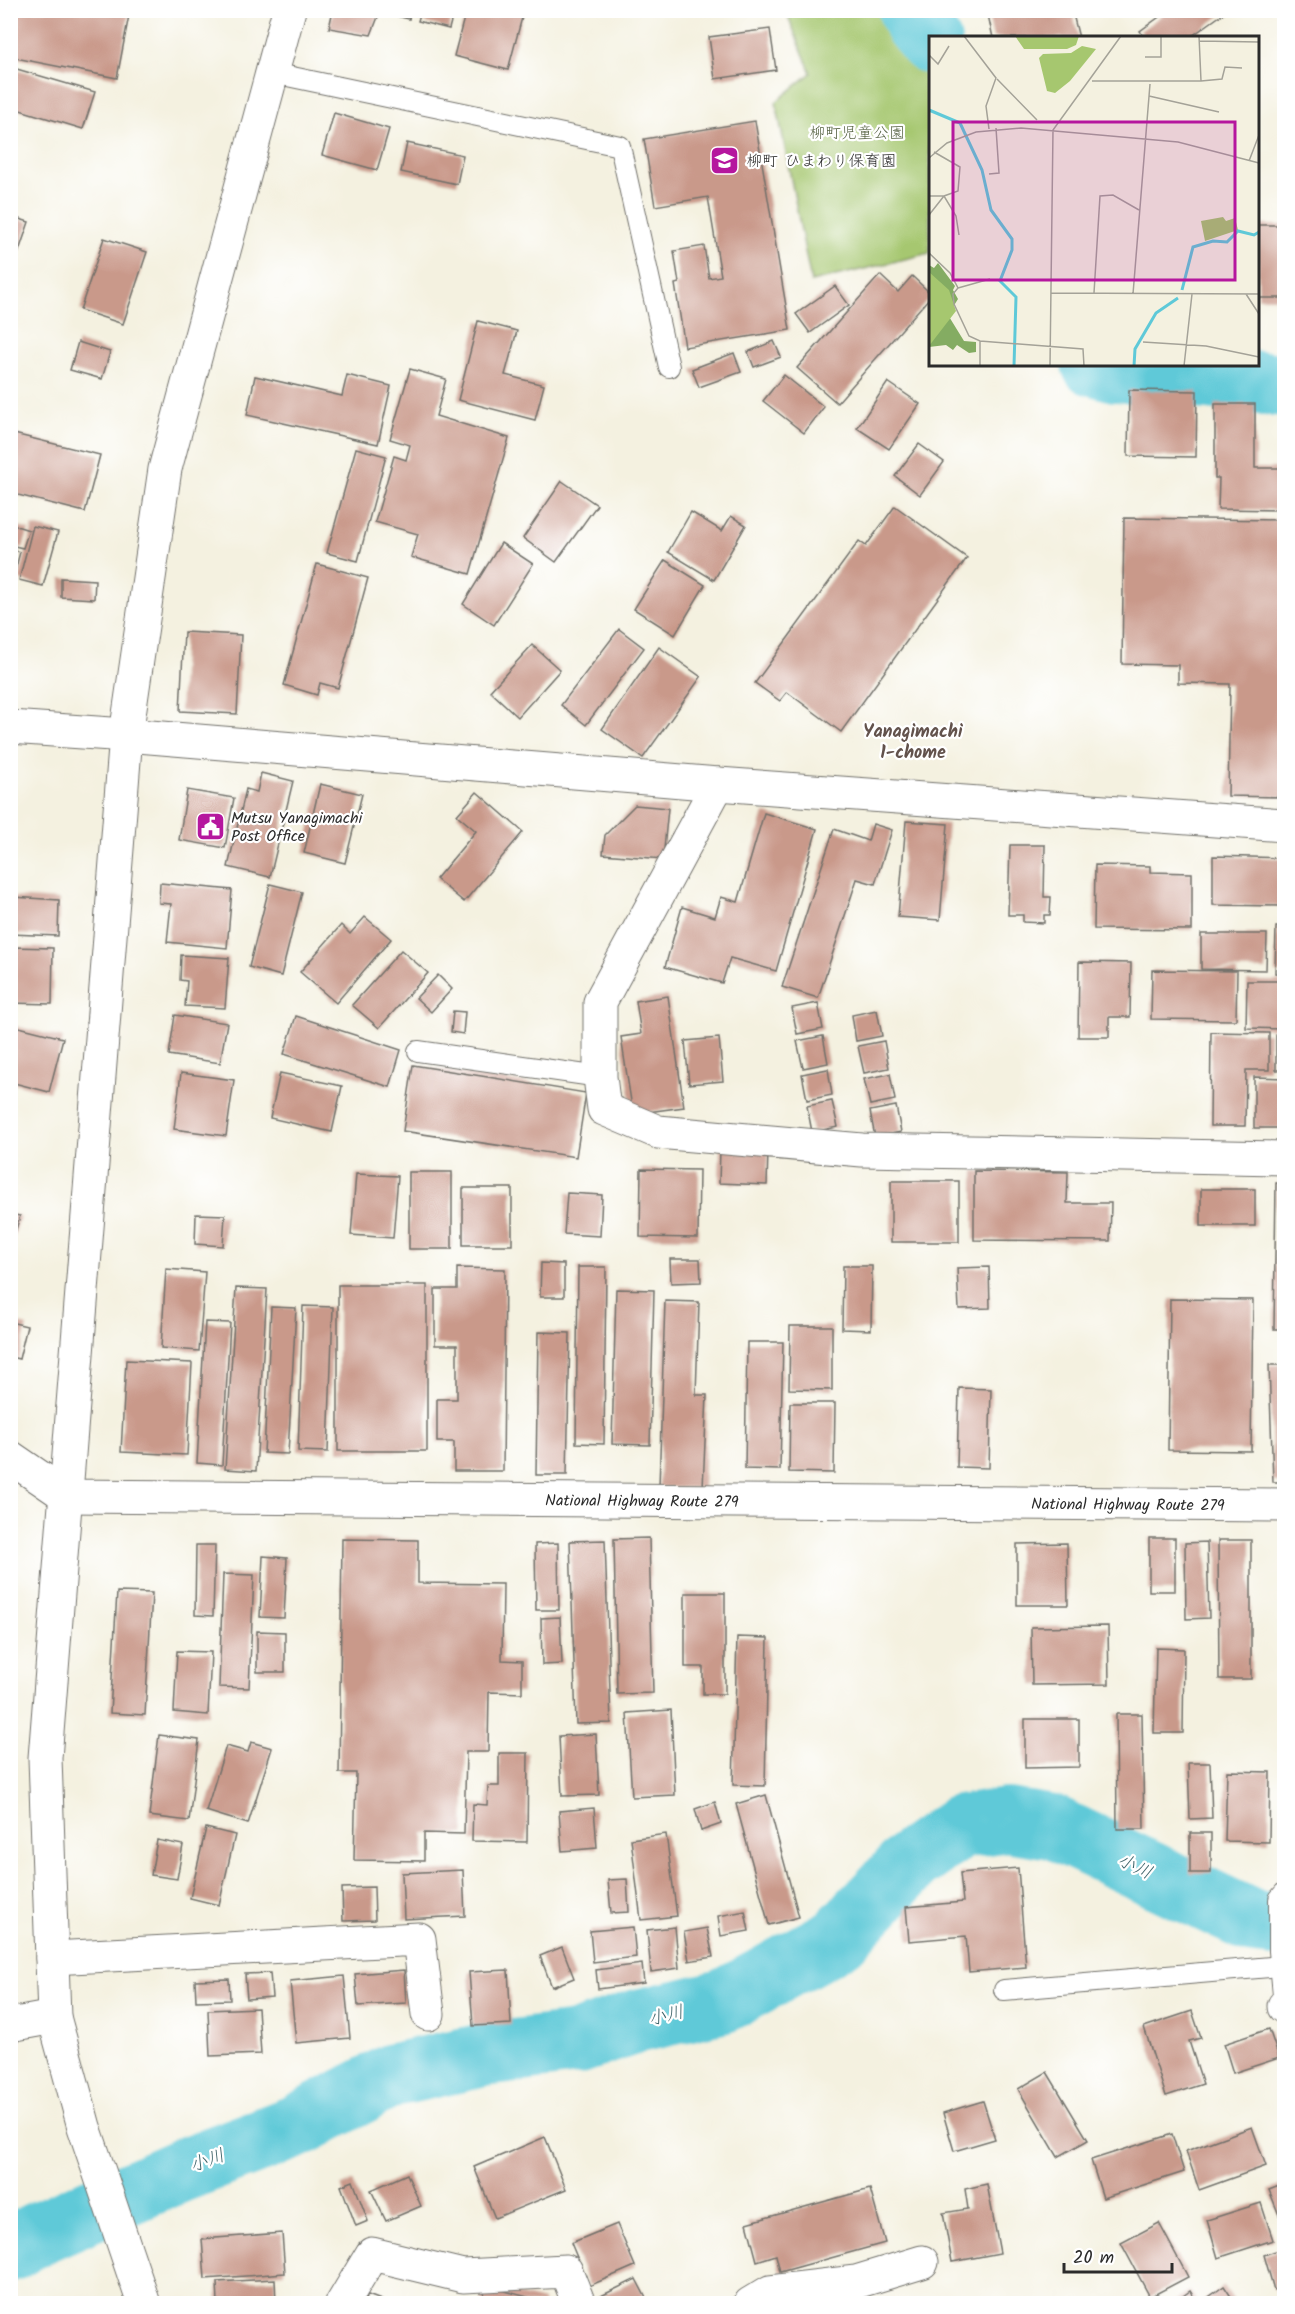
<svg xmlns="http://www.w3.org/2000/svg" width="1295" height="2314" viewBox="0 0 1295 2314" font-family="Kalam,'Klee One',sans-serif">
  <rect width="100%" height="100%" fill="#fff"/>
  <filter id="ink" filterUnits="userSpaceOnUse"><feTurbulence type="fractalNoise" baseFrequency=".0167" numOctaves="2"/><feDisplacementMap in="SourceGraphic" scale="12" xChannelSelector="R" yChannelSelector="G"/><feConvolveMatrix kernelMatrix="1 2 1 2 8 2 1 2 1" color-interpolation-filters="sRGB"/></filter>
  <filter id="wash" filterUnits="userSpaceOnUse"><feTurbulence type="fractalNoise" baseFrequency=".008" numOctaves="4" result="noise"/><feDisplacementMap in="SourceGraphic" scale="24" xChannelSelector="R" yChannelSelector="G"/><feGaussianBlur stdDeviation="1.35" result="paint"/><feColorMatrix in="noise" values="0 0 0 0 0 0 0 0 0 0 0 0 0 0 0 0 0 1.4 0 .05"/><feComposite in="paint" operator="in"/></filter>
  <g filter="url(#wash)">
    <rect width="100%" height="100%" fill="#f4f1e0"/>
    <!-- green -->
    <polygon fill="#a6c76f" stroke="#68794d" stroke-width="1.5" points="786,11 897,11 910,45 930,71 930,253 811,282 776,102 811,73"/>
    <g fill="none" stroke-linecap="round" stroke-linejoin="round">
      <!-- river -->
      <g stroke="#5ec9d8" stroke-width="64">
        <polyline points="910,10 916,25 930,42"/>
        <polyline points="1093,364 1115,370 1284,385"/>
        <polyline points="10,2250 36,2234 182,2170 295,2127 393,2075 484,2055 576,2043 638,2021 724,2001 838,1938 913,1860 960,1827 1007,1820 1053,1827 1255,1923 1284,1926"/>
      </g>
    </g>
    <g id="blocks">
      <!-- building -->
      <g fill="#c9998a">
        <polygon points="12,10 130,10 117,78 10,57"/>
        <polygon points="333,10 411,10 409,19 380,12 371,35 329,28"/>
        <polygon points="421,10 454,10 449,29 418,21"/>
        <polygon points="466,10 524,10 508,70 454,56"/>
        <polygon points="987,10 1072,10 1079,38 993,38"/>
        <polygon points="1169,10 1223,10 1224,13 1189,38 1145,38 1140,31"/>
        <polygon points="770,29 776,70 715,79 709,37"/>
        <polygon points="10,67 95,92 83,129 10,107"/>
        <polygon points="334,113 389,129 377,170 322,155"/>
        <polygon points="755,121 790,330 685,347 675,284 679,283 674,251 704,246 709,278 721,276 708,197 655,206 644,139"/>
        <polygon points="407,143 463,155 457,184 401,172"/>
        <polygon points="10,216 29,222 11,274 10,274"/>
        <rect x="1258" y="225" width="26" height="73"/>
        <polygon points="104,238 147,252 123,324 80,310"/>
        <polygon points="880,275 898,292 912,276 930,293 930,297 837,403 797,368"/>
        <polygon points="835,286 849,305 810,333 796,314"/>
        <polygon points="478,321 517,331 505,375 544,385 535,420 458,400"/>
        <polygon points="774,341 781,357 754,367 748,352"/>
        <polygon points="78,342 110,352 102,379 70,370"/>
        <polygon points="734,353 741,372 699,387 692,369"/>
        <polygon points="410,369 446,379 436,416 509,438 470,574 411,557 418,534 375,522 394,456 406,460 410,445 390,439"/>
        <polygon points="347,375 391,386 378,444 247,415 255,376 342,396"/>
        <polygon points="784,375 824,407 804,433 763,401"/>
        <polygon points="888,382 920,404 889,449 857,428"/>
        <polygon points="1129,390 1197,391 1196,457 1128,456"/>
        <polygon points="1215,404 1255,404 1255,468 1284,468 1284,510 1218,509 1219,478 1215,478"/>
        <polygon points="10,433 100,455 85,512 10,493"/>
        <polygon points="919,444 944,462 920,495 895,476"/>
        <polygon points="356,448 386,456 358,561 327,553"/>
        <polygon points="562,481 597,505 556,562 523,538"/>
        <polygon points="895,506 967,558 841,732 787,692 780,701 755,683 859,541 866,546"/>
        <polygon points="691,512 722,531 731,516 746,525 714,580 668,552"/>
        <polygon points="1124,518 1284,520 1284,797 1228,796 1230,684 1178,683 1178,665 1122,664"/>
        <polygon points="10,524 29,530 23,548 10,545"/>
        <polygon points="33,526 58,532 43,586 19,580"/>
        <polygon points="501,543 533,564 494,625 463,604"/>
        <polygon points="10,549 20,552 14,575 10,575"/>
        <polygon points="665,560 705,585 675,635 634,609"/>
        <polygon points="317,564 368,578 338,688 320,683 317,695 284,685"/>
        <polygon points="61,578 95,580 94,599 61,597"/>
        <polygon points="619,629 644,648 586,725 561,705"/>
        <polygon points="184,632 241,635 237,714 180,711"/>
        <polygon points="532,645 560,670 518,717 490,691"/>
        <polygon points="659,647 701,677 643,758 602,729"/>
        <polygon points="261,773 293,781 270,877 228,867 246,789 257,792"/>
        <polygon points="320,784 362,794 345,863 304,853"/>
        <polygon points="187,790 234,798 225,848 179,840"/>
        <polygon points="477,792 523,832 464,902 436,879 476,831 457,815"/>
        <polygon points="635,805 668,808 663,859 603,854 605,835"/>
        <polygon points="764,813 817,829 776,971 730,958 722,983 665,967 682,907 715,917 721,897 738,902"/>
        <polygon points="906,821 948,824 940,920 898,917"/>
        <polygon points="873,824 892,830 875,884 857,879 818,998 782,987 834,829 868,841"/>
        <polygon points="1010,845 1045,845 1044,897 1051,897 1050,915 1044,915 1044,923 1023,922 1023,915 1008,915"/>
        <polygon points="1213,856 1284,858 1284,906 1213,905"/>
        <polygon points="1095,865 1150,866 1150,872 1192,873 1192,930 1094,929"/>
        <polygon points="160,883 232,890 227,948 167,942 171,904 159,903"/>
        <polygon points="270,884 302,892 281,976 249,967"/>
        <polygon points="13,897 59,900 58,936 11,934"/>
        <polygon points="365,917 391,939 336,1003 300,972 341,925 350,934"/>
        <polygon points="1276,927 1284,927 1284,974 1275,973"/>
        <polygon points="1201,934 1267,934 1266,970 1201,969"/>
        <polygon points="10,947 53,948 52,1004 10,1003"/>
        <polygon points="401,950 428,973 379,1028 352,1005"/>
        <polygon points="181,955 229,958 225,1008 185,1006 187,981 180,980"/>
        <polygon points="1079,962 1131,963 1130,1017 1109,1017 1109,1037 1078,1037"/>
        <polygon points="1152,970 1237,971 1236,1020 1151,1019"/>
        <polygon points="438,975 452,989 431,1012 416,998"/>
        <polygon points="1247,981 1284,981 1284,1029 1246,1028"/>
        <polygon points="668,996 684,1107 633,1114 621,1037 641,1034 636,1001"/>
        <polygon points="818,1003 823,1029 797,1034 792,1008"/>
        <polygon points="877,1010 882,1036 856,1041 852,1015"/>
        <polygon points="453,1011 465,1012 463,1034 451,1032"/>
        <polygon points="175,1015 227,1023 220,1063 169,1055"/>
        <polygon points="296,1016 401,1050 390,1087 284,1054"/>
        <polygon points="15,1026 63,1038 49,1092 10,1082 10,1043"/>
        <polygon points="1211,1032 1269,1033 1269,1070 1246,1070 1245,1126 1210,1126"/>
        <rect x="1276" y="1035" width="8" height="35"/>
        <polygon points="823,1036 828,1063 803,1068 797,1041"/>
        <polygon points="719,1038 723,1081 689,1084 685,1041"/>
        <polygon points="884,1041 889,1068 864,1073 858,1046"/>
        <polygon points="413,1065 586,1093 576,1157 403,1131"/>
        <polygon points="828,1069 832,1095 807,1100 802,1074"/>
        <polygon points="181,1073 234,1080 226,1136 174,1129"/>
        <polygon points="280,1073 342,1086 332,1132 270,1118"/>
        <polygon points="890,1074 895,1100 870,1105 864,1079"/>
        <polygon points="1254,1077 1284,1078 1284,1128 1254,1128"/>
        <polygon points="832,1101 838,1127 812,1132 807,1106"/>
        <polygon points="896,1106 901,1132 875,1137 870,1111"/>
        <polygon points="720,1148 768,1150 767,1185 719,1183"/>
        <polygon points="641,1169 699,1170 698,1238 640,1237"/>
        <polygon points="974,1171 1068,1172 1067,1203 1111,1203 1110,1241 974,1240"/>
        <rect x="409" y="1172" width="43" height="77"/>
        <polygon points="356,1174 398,1176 393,1238 351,1235"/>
        <rect x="891" y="1181" width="68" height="61"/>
        <polygon points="1276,1183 1284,1183 1284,1329 1274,1329"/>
        <rect x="463" y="1188" width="49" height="57"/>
        <rect x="1201" y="1189" width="54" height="37"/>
        <polygon points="567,1193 602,1195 600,1236 564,1234"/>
        <polygon points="10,1214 20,1216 11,1246 10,1246"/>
        <polygon points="196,1214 225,1215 223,1246 195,1244"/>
        <polygon points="670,1259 700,1259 701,1282 671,1283"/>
        <polygon points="541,1263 564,1264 564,1297 540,1297"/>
        <polygon points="843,1266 872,1266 871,1330 842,1329"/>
        <polygon points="578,1267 606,1267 604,1444 576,1443"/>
        <polygon points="989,1267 990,1308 959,1309 957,1268"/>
        <polygon points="457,1268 505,1269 503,1471 454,1471 454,1442 437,1442 437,1399 457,1399 457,1345 435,1345 435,1289 457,1289"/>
        <polygon points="166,1269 205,1272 199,1351 161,1348"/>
        <rect x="338" y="1285" width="89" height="166"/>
        <polygon points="236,1288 267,1289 256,1471 225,1469"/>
        <polygon points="616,1289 654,1290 650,1445 612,1444"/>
        <polygon points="1170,1299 1253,1300 1251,1451 1168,1450"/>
        <polygon points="665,1301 699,1302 696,1395 707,1395 703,1488 659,1487"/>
        <polygon points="303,1306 333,1307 328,1452 298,1451"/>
        <polygon points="271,1307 296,1308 288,1454 264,1453"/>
        <polygon points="10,1322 27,1326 19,1359 10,1357"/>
        <polygon points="205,1322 230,1323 222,1465 197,1463"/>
        <polygon points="790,1326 832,1326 832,1390 789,1389"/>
        <polygon points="538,1332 570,1333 567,1475 536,1475"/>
        <polygon points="747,1342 783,1342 780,1470 745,1469"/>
        <polygon points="126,1360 192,1363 187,1455 121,1452"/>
        <polygon points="1269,1365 1284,1365 1284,1482 1273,1482"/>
        <polygon points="959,1388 991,1389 989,1468 957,1467"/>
        <polygon points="790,1403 835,1403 834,1473 789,1472"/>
        <polygon points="649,1538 653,1693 617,1694 614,1539"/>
        <rect x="1149" y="1538" width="26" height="53"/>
        <polygon points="342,1539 418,1540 418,1583 503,1584 502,1660 522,1661 522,1693 489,1692 488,1752 466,1752 464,1834 424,1833 424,1861 354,1860 356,1773 339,1773"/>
        <polygon points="605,1540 611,1723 576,1724 570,1541"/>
        <polygon points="1218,1540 1251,1540 1251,1679 1219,1679"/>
        <polygon points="1207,1542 1209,1618 1186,1619 1185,1543"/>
        <polygon points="558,1543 559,1610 536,1610 535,1544"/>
        <polygon points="1067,1543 1068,1605 1017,1605 1017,1544"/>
        <polygon points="196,1545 215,1545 213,1616 195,1615"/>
        <polygon points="263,1556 287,1558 284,1618 260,1617"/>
        <polygon points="223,1574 254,1575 249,1688 219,1687"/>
        <polygon points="117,1592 152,1593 145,1715 110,1713"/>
        <polygon points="685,1593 725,1593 725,1694 703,1694 703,1667 685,1667"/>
        <polygon points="560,1617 562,1664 542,1665 541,1618"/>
        <polygon points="1108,1626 1109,1684 1032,1685 1031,1627"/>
        <polygon points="257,1631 285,1632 285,1672 257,1672"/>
        <polygon points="737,1637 768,1638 765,1786 733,1785"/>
        <polygon points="1156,1648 1184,1649 1183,1733 1154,1733"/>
        <polygon points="177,1651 211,1652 208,1715 174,1712"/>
        <polygon points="671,1710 675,1795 632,1797 627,1713"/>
        <polygon points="1116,1714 1142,1714 1144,1829 1117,1829"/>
        <polygon points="1025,1719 1079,1719 1079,1767 1025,1768"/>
        <polygon points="596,1734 599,1795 562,1796 559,1736"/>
        <polygon points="159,1735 199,1740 189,1821 149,1816"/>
        <polygon points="251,1742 272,1748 248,1824 206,1811 226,1746 248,1752"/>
        <polygon points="499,1753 528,1753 527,1842 472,1841 473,1804 487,1805 488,1786 499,1786"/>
        <polygon points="1188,1763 1210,1763 1212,1818 1190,1819"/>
        <polygon points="1227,1771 1270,1772 1269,1842 1225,1841"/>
        <rect x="1282" y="1787" width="2" height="38"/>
        <polygon points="766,1795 799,1917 769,1925 736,1804"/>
        <polygon points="715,1802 721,1824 701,1831 695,1809"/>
        <polygon points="594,1808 597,1848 562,1851 559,1811"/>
        <polygon points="206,1828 235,1835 219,1905 190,1898"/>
        <rect x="1190" y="1833" width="21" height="40"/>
        <polygon points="666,1834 677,1916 641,1920 631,1839"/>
        <polygon points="157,1840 183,1845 177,1879 151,1875"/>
        <polygon points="1018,1868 1026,1967 969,1972 966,1936 909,1941 906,1907 963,1902 960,1873"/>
        <polygon points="463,1870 465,1916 404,1919 402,1873"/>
        <polygon points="627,1879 629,1912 611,1913 608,1880"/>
        <polygon points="374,1887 375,1920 343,1921 342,1888"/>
        <polygon points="745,1911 749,1931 721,1936 718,1916"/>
        <polygon points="633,1927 636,1957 593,1962 590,1931"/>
        <polygon points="675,1927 679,1968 651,1972 647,1930"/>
        <polygon points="707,1928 713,1957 689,1961 684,1932"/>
        <polygon points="562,1947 574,1978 552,1987 540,1956"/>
        <polygon points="642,1964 644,1983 598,1989 596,1970"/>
        <polygon points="404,1970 406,2003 358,2006 355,1974"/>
        <polygon points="508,1970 511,2024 473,2026 469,1972"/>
        <polygon points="270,1973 272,1997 247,1999 245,1974"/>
        <polygon points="344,1976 350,2038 296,2043 290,1981"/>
        <polygon points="229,1979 230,2000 196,2001 195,1980"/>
        <polygon points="258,2008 261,2054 210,2056 208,2010"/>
        <polygon points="1192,2011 1201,2038 1189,2041 1203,2084 1166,2096 1144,2027"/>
        <polygon points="1269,2029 1279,2058 1233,2073 1224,2044"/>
        <polygon points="1047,2072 1088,2140 1058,2157 1018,2089"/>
        <polygon points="983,2101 995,2139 954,2151 943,2113"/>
        <polygon points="1252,2127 1266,2166 1199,2190 1186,2151"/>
        <polygon points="1172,2134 1184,2172 1103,2198 1091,2160"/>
        <polygon points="545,2137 566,2189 495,2218 474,2167"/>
        <polygon points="407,2174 421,2206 386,2221 371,2190"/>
        <polygon points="353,2181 368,2221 356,2226 341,2186"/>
        <polygon points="987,2184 1000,2253 952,2262 943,2213 968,2209 965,2189"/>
        <polygon points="1284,2184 1284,2213 1279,2215 1269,2190"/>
        <polygon points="870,2189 885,2243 780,2272 776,2255 757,2261 747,2223"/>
        <polygon points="1261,2203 1273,2240 1218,2258 1207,2220"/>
        <polygon points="1159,2223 1188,2277 1150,2297 1121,2243"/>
        <polygon points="617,2224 635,2266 589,2286 571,2243"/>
        <polygon points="282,2233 285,2273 205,2279 202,2239"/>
        <polygon points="1284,2248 1284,2286 1274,2290 1264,2255"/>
        <polygon points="275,2279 276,2304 218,2304 217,2282"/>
        <polygon points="636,2279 649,2304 604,2304 601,2296"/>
        <polygon points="486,2286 543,2301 543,2304 481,2304"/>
        <polygon points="1224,2286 1236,2304 1199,2304"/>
        <polygon points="1190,2291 1198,2304 1172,2304"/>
        <polygon points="368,2295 389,2303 389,2304 364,2304"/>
      </g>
    </g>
  </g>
  <g filter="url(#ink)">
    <use href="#blocks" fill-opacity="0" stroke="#71706a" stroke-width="1.5"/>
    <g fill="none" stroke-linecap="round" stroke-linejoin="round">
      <defs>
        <g id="service">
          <polyline points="273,73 620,146 669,367"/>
          <polyline points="418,1051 600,1077"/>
          <polyline points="1004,1990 1281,1966"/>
          <polyline points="1284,2006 1279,1951 1279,1899 1284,1893"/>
        </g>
        <g id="minor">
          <polyline points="10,727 126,735"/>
          <polyline points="718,784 600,1002 600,1077 604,1109 658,1132 862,1150 1284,1158"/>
          <polyline points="52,1958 419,1939 428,2014"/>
          <polyline points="1284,2006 1284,2007"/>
          <polyline points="10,2025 54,2017"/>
          <polyline points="342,2304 372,2254 463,2276 566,2271 579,2304"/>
          <polyline points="750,2304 770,2292 856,2282 922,2262"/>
        </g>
        <g id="tertiary">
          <polyline points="126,735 718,784 1284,825"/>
          <polyline points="144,2304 84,2127 54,2017 45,1758 126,735 165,469 289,10"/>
        </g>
        <g id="trunk">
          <path id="s1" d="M10,1457L67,1496L1284,1505"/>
        </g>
      </defs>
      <!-- service casing -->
      <use href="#service" stroke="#71706a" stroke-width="22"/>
      <!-- minor casing -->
      <use href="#minor" stroke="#71706a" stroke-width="35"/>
      <!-- tertiary casing -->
      <use href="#tertiary" stroke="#71706a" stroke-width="35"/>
      <!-- trunk casing -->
      <use href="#trunk" stroke="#71706a" stroke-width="35"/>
      <!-- service -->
      <use href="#service" stroke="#fff" stroke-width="20"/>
      <!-- minor -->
      <use href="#minor" stroke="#fff" stroke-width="33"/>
      <!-- tertiary -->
      <use href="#tertiary" stroke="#fff" stroke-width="33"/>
      <!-- trunk -->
      <use href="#trunk" stroke="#fff" stroke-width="33"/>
    </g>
  </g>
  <!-- icons -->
  <defs>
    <symbol id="school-square" viewBox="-11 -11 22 22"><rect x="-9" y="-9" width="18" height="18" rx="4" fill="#b5179e" stroke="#fff"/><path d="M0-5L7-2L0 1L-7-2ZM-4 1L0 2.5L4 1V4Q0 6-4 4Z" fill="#fff"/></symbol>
    <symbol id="civic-square" viewBox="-11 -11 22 22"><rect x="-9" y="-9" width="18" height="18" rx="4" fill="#b5179e" stroke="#fff"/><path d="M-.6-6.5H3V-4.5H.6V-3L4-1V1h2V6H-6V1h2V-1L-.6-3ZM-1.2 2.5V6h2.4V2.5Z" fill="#fff"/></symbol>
  </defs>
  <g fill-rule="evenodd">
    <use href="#school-square" x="708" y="144" width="33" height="33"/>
    <use href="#civic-square" x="194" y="810" width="33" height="33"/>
  </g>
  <g text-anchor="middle" stroke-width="4.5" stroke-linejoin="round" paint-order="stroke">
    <!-- park labels -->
    <g font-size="16" fill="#566243" stroke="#fff">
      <text x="857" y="138">柳町児童公園</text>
    </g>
    <!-- poi labels -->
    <g font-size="16" fill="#2b2b2b" stroke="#fff" text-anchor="start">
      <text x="746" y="166">柳町 ひまわり保育園</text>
      <text x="231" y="823">Mutsu Yanagimachi<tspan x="231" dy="18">Post Office</tspan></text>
    </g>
    <!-- street labels -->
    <g font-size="16" fill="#2b2b2b" stroke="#fff">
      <text dy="6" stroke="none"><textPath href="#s1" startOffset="644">National Highway Route 279</textPath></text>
      <text dy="6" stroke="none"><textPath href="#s1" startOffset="1130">National Highway Route 279</textPath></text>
    </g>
    <!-- neighbourhood labels -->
    <g font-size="18" font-weight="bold" fill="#62524c" stroke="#fff">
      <text x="913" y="737">Yanagimachi<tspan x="913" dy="21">1-chome</tspan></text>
    </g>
    <!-- water labels -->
    <g font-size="18" font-style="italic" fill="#3d6268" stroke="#fff">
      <text transform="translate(1135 1866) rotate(25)" y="6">小川</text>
      <text transform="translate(666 2015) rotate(-13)" y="6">小川</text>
      <text transform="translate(207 2160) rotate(-20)" y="6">小川</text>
    </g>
  </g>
  <!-- overview -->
  <g transform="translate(929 36)">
    <rect width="330" height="330" fill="#f4f1e0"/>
    <path d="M9,227L26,250L24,254L29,263L19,279L35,305L47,306V316L40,317L28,309L24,314L17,309L0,311V229L5,232Z" fill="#84ac62"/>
    <path d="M86,0H150L147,9L138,13H95ZM153,10L167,13L141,45L126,57L118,55L110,22L114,18L142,17ZM294,181L297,185L306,182L309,194L276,205L272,185ZM0,236L20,254L27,275L0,310Z" fill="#a6c76f"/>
    <path fill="none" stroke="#5ec9d8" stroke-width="3" d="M0,74L31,87L53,134L62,174L83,203V214L71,245L87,261L85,330M253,254L264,211L284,205L298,206L309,195L325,199L330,196M205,330L206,313L227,277L249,262"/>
    <path fill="none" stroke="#a4a298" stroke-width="1.5" d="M35,0L67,42L57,70L60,93M270,0L272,45M270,5L330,6M0,19L9,28L20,10M216,21H232V0M68,43L108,84M163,45H272L293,43L296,31L313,32M220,60L290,76M0,122L18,107L47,96L92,92L249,106L330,127M320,125L330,99M60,138L70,137L67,92M0,160H15L27,180L30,199M0,179L15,160L29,155L31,131L5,116M0,217L21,237L29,252L24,258L25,268L40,300L51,305L154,313L155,330M29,252L61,243M122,257L330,258M165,257L171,160L184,159L210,174M204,258L221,48M317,258L330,278M51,305V330M214,306L277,310L330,321M121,330L124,94L192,0M255,330L263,258"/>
    <path fill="#b5179e" fill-opacity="0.15" stroke="#b5179e" stroke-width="3" d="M24,86H306V244H24Z"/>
    <rect width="330" height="330" fill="none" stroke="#2b2b2b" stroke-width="3"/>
  </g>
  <!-- margin -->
  <rect width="1295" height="2314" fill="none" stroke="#fff" stroke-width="36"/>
  <!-- scale -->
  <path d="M1064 2263v9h108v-9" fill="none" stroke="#2b2b2b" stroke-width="3"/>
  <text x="1073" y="2263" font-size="18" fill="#2b2b2b" stroke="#ffffff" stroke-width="4.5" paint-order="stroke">20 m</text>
</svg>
